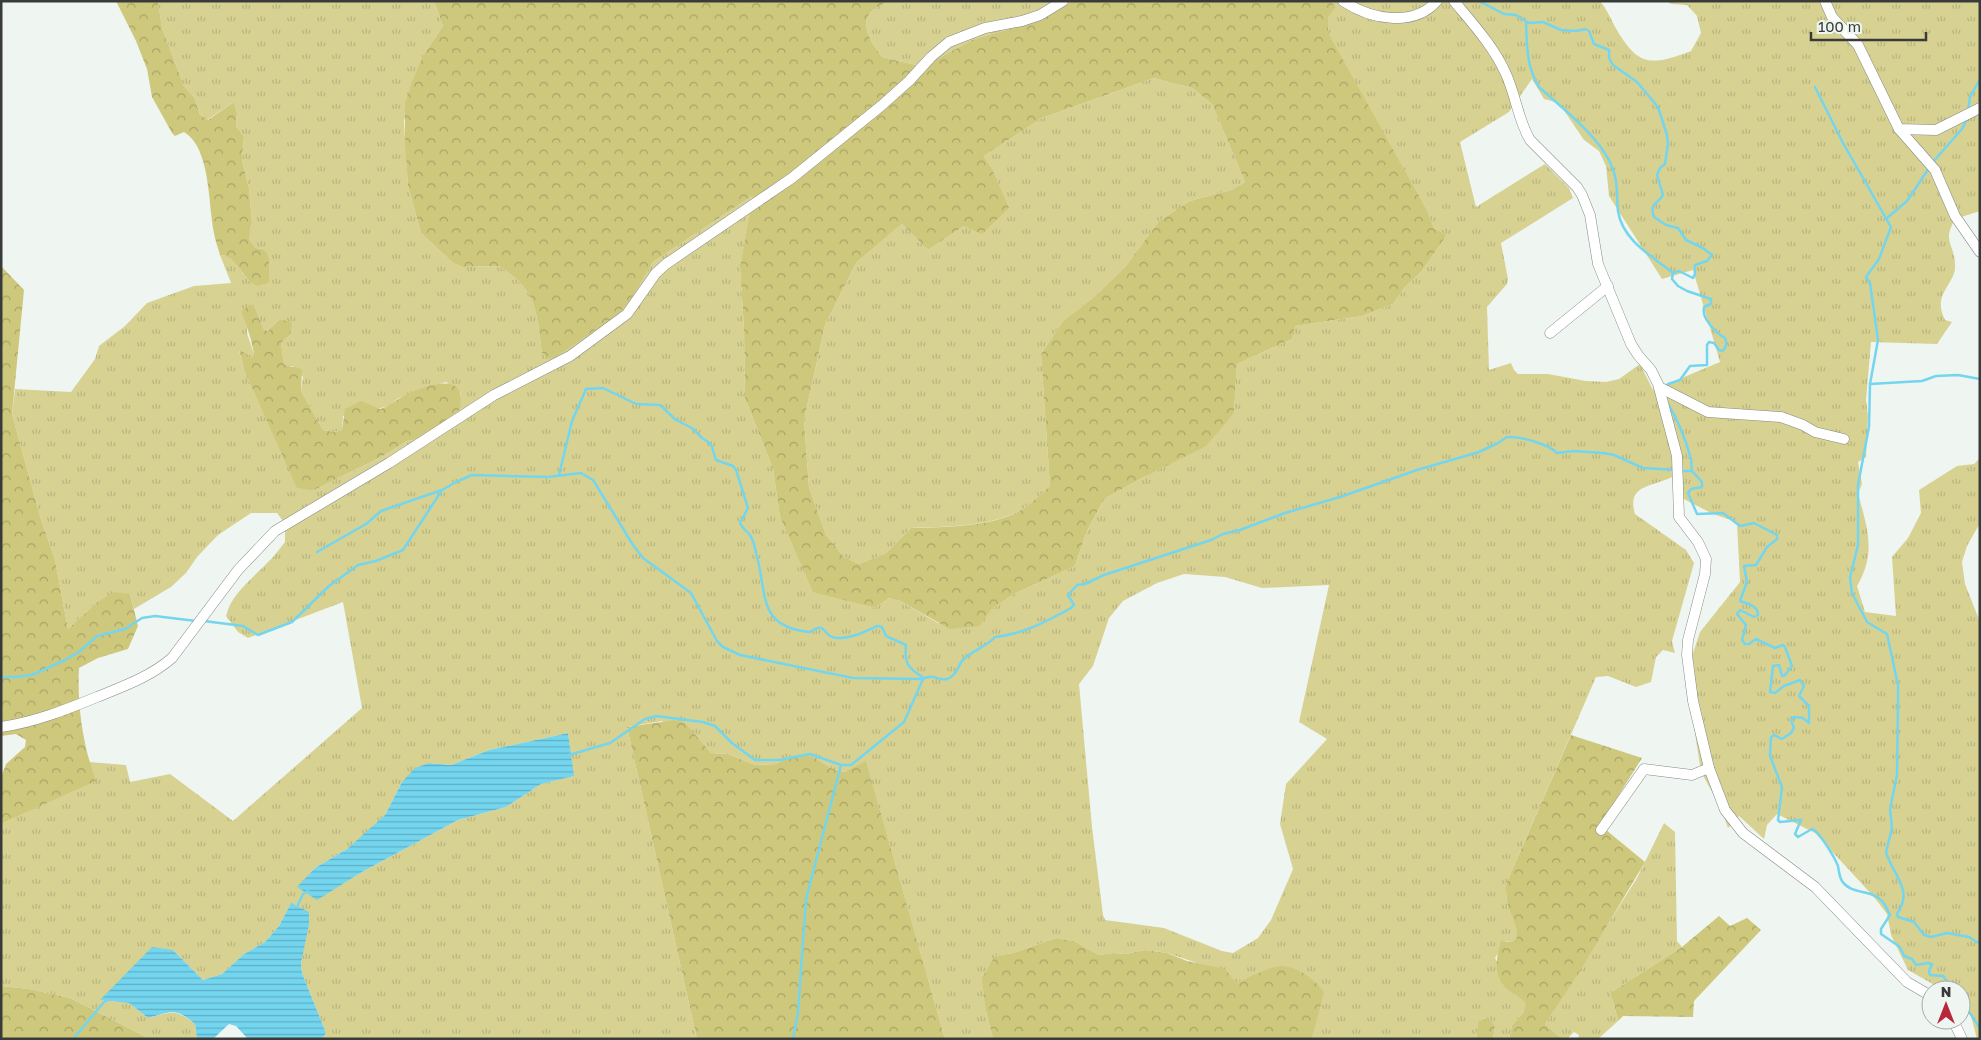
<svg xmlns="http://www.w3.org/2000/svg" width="1981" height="1040" viewBox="0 0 1981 1040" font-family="'Golos Text',sans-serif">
  <defs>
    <pattern id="grass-tufts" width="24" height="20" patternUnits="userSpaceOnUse" patternTransform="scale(1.25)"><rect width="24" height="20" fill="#d7d292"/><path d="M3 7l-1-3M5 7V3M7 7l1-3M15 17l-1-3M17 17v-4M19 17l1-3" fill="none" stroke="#b9b57f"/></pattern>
    <pattern id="forest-crowns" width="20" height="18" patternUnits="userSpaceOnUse" patternTransform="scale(1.25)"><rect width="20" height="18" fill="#cec87c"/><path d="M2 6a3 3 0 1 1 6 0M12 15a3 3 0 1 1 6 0" fill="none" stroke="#a8a467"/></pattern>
    <pattern id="water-rules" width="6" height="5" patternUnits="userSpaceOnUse" patternTransform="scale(1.25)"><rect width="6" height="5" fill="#74d5ef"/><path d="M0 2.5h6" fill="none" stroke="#60aec3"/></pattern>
  </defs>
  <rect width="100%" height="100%" fill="#eff6f2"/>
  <!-- grass -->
  <g fill="url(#grass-tufts)" fill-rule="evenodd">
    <path d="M158,1H434L443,26L424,54L404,121L408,186L421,233L453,263L462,267L500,266C507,272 516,278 522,285C538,302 539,331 542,353L555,358L584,337L641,281L653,262L754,194L740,267L744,328L745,398L773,469L780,517L813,591L875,608L889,598L900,601L938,623L978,626L992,609L1014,594L1075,566L1086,533L1104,499L1144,477L1234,413L1237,364L1292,339L1294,326L1362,316L1393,304L1404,288L1421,272L1447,235L1434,228L1427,210L1327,33L1328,17L1334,5L1331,1H1600C1606,8 1610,17 1614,25C1637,66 1649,67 1691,51L1701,33L1697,16L1687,5L1671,4L1666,1H1980V211L1955,219C1942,242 1954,243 1955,264C1957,284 1931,293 1945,320L1952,322L1937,344L1871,342L1866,400L1868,416L1866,457L1858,462L1862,484L1858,493C1867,528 1877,552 1857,586L1865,612L1896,616L1892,557L1908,538L1921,513L1919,490L1957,466L1974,464L1980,458V523L1967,546L1962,562L1965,584L1980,622V1039H1977L1966,997L1961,993V990H1951L1938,987L1908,970L1891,935L1887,914L1874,897L1815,833L1777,814L1767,825L1764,839L1739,816L1728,828L1720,806L1701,772L1693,720L1691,659L1700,632L1740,582L1737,524L1731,520L1713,514L1676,495L1672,477C1653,487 1626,484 1635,514L1686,550L1694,563L1672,641L1675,653L1663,650L1656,657L1651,682L1636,687L1608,676L1596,677L1506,884C1506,890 1506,896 1507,901C1509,915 1521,925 1516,940L1510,942L1506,941L1495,958L1515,995L1523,998L1527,1004L1523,1013L1512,1025L1509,1039H1493L1495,1026L1478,1022L1476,1039H1312L1323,992L1280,966L1236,983L1203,965L1167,953L1145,950L1126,954L1113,953L1099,955L1074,941L1056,938L1013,953L995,956L986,1011L993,1039H945L866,762L844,772L831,768L812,756H789L776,764L755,765L728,754L711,753L700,741L662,721L627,727L697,1039H322L326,1033L302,973L301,963L303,947L291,903L279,926L265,942L244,954L222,974L203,980L173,950L101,1000L129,1003L148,1018C171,1012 175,1008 195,1024L197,1039H150L70,998L29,989L1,986V824L95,781L89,762L126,765L130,782L170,774L233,821L362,708L343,602L248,638L238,632L226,616C231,594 252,579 267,563C274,557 279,549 285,542V524L277,513H251L218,535L197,557L186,573L171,587L134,609L130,594L96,603L68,629L55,560L40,516L12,414L15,389L71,392L95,359L99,346L125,326L147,303L194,286L231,283L220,255C241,255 242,288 264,285L262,249L256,248L249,239V233L252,223L249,188L242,160L244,137L236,126L237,113L234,102L207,120L200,115L194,97L184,86L162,28ZM1532,79L1544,99L1559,103L1584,140L1599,151L1606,166L1609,196L1662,279L1693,270L1720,362L1653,390L1640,364L1619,379L1606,382L1586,381L1548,374H1518L1514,370L1511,363L1489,370L1487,307L1507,284L1508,279L1501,243L1573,198L1569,188L1545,164L1476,207L1460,142L1509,112ZM247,324L269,331L290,335L281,343L284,364L286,366H293L303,377L301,391L323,430L334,432L342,430L343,416L390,406L397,399L423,388L446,382L461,393L459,411L418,439L407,441L383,456L312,491L298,488L244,370L239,350L251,359L254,354L247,333ZM1184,574L1225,577L1262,588L1329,585L1299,722L1327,739L1286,784L1280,824L1293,869L1271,920L1258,938L1233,953L1222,951L1164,928L1105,920L1103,915L1092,827L1079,684L1093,666L1109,618L1123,601L1157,583ZM568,733L573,776L541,784L506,807L458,820L362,872L317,899L298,887L315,868L347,849L367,832L385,815L402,782L429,763L451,765L489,750Z"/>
    <path d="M887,1H1073L1028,24L974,39L935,60L916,65L882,57C874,46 859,27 870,13C874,8 882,6 887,1Z"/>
    <path d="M1154,78L1192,88L1212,104L1245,182L1231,190L1190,201L1159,221L1125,267L1094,297L1063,321L1041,354L1050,486C1043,492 1036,500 1027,506C999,527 945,527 911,528L886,553L859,564L844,557L826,535L809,487L804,420L825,325L856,263L902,224L928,250L964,226L991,167L982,156L1042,118Z"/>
    <polygon points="1664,823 1675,832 1677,941 1682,947 1610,993 1614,1004 1618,1021 1598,1039 1578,1039 1579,1035 1574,1032 1567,1039 1562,1039 1545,1024 1637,878"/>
  </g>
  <!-- forest -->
  <g fill="url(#forest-crowns)" fill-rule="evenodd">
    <path d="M116,1H158L162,28L184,86L194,97L200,115L208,120L234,102L237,113L236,126L244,137L242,160L249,188L252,223L249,233V239L256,248L262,249L267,253L269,259V282C246,298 242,255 220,255C218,248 215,240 214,233C208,205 211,148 184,132L175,136L172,133L152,97L147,69L136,41Z"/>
    <path d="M434,1H887C882,6 874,8 870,13C859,27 874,46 882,57L916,65L935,60L974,39L1028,24L1073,1H1331L1334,5L1335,8L1328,17V33L1427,210L1434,228L1447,235L1421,272L1404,288L1393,304L1362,316L1295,326L1292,339L1237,364L1234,413L1206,446L1144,477L1104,499L1086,533L1075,566L1014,594L992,609L979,626L950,629L900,601L889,598L875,608L813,592L780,517L773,469L745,398L744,328L740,267L753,195L653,262L629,302L619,313L555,358H549L542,353C539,331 538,302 522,285C516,278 507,272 500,266L462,267L453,263L421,233L408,186L405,145V103L412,82L424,54L443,26ZM1154,78L1192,88L1212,104L1245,182L1231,190L1190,201L1159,221L1125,267L1094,297L1063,321L1041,354L1050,486C1043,492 1035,500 1027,506C999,527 946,527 911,528L886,553L859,564L844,557L826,535L809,487L804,420L825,325L856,263L902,224L928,250L964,226L982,234L1009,208L991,167L983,156L1042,118Z"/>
    <path d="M1,266L24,290L12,414L40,516L55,560L68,629L96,603L114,592L130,594L138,626L128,649L98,658L79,668C77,706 83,746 96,781L1,824V778L6,764L25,747L26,740L16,734L1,736Z"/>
    <path d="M253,304L263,329L268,331L280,320L289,321L292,324L290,335L281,343L284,364C289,368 296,365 302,370L301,391L323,430L334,432L342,430L345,409L361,401L380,409C389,407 393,402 400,398C413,391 451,373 460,392C462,397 460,405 459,411L418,439L407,441L383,456L312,491L297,488L244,370L239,349L251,358L254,354C252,341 246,323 241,311Z"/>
    <polygon points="675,720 685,723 711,753 728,754 755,765 776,764 789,756 812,756 831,768 844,772 866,761 945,1039 697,1039 627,727"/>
    <path d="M1571,735L1642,758L1600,825L1645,862L1580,971L1545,1024L1562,1039H1509L1512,1025L1523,1013L1526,1004C1522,997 1517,997 1511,992C1493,980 1495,960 1501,941L1510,942L1516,940C1520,925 1509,915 1507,901C1506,896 1506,890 1506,884Z"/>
    <polygon points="1719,916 1730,926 1747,918 1761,930 1694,1001 1693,1017 1623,1016 1618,1021 1614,1004 1610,993 1682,947"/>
    <path d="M1056,938L1074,941L1099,955L1113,953L1126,954L1145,950L1167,953L1187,961L1225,969L1236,983C1246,979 1271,966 1280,966C1295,965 1316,980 1324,992L1312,1039H993L986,1011L982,978L995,956L1013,953Z"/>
    <polygon points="1,986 29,989 70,998 150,1039 1,1039"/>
    <polygon points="1486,1019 1491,1021 1495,1026 1493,1039 1476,1039 1478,1021"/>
  </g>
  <!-- water -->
  <g fill="url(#water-rules)">
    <polygon points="568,733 574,776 541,784 506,807 458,820 362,872 317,900 297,887 315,868 347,849 385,815 402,782 415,768 429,763 451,765 489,750"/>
    <path d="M291,903L309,912V924L301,963L302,973L326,1033L322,1039H248L236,1026L229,1024L213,1039H197L195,1024C175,1007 171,1012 148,1018L129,1003L100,1000L152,947L173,950L203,980L222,974L244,954L265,942L279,926Z"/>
  </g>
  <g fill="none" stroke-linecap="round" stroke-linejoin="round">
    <!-- stream -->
    <g stroke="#74d5ef" stroke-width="2.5">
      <path d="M1479,1L1504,14L1516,15L1529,23L1543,22L1561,30L1576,31L1585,29L1589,31L1594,44L1609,50V58L1613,65L1637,82L1658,107L1667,135L1668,144L1665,164L1660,168L1657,175L1663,195C1657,205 1649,203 1654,217L1666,225L1678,228L1686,240L1703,248L1712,255L1707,261L1695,265V274L1693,278L1679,271L1673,273"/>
      <path d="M1526,21C1527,45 1526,66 1539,87C1563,109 1595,133 1610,162C1619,179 1616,194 1618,211C1622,240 1653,257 1673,273"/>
      <path d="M1815,87L1843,143L1891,227L1879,259L1866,277L1870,283L1878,340L1870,384L1869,427L1858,485V545L1850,578L1852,593L1867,622L1887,634L1898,685V701L1897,775L1890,809L1892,828L1886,852C1893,876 1914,889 1897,914L1898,917L1914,922L1924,935L1931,937L1947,933L1969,937L1980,944"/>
      <polyline points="1968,111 1970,97 1980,79"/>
      <polyline points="1932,163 1962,129 1968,117"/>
      <polyline points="1887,218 1907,201 1929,168"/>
      <polyline points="1870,384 1922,381 1936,376 1958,375 1980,379"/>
      <path d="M1666,387L1668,384L1680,380L1690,366L1707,365V345L1709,342L1714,343L1719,350L1722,351C1727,348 1727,342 1725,338C1716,333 1701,318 1704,307L1711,304V299L1687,291L1678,286L1672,279L1673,273"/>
      <path d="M1668,404C1678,420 1686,441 1691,459C1692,464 1691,467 1692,471L1702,482V487L1691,489L1688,493L1697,514L1723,513L1740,526L1754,523L1777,535V539L1767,547L1756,565L1744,566L1747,582L1740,601C1747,604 1758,605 1758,615L1754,617L1740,610L1737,614L1746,625L1742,640L1745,644H1749L1756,639L1775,648L1783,645L1785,647L1792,666L1785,675L1782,676L1779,665L1773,666L1770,692L1775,693L1784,686L1800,680L1804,686L1799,696L1809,706V723L1803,718L1794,717L1791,720L1794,728L1791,733L1782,739L1774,735L1771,737L1770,756L1782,787L1778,820L1780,822L1801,820L1795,834L1798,837L1812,829C1819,831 1835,858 1838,866C1839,871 1839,876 1842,881C1851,895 1871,889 1882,901C1886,905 1887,910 1890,915L1881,929V934L1900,947L1904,956L1912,959L1916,965L1928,963L1932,964L1929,971L1930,975L1943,976L1953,990"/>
      <polyline points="1681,471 1692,471"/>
      <path d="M559,475L572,421L586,389L603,388L636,404L660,405L676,420L692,428L702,438L711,444L716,460L733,466L736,470L748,508L740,523C742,528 746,530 750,535C753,540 755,547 756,553C768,593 756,627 810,632C827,620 822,637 836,638C851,639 864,632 877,626L882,627L886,636L906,645C904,664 908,668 924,678"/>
      <polyline points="317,552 366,524 381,511 442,490"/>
      <polyline points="204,621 243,626 258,635 292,622 329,586 358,565 376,561 403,550 442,490 456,482 472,475 548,477 581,473 593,480 633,545 643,558 691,593 717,641 723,647 740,655 853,678 923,679"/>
      <polyline points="1,677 15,677 32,675 63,661 79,652 97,636 125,629 142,618 155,616 196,621"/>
      <path d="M569,755L610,743L645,719L656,716L703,722L715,726L732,743L755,760H779L810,754L841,765H851L904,722L923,679C935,673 936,681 947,679C955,677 958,667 962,661C970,651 985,648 995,637C1023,634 1046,622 1071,608L1074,605L1068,595L1077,585L1085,584L1104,575L1211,540L1223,534L1240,530L1285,513L1340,497L1417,470L1479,452L1498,443L1507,437C1520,436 1548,444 1557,453L1574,451L1603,453L1614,455L1643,468L1676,470"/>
      <polyline points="297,907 303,894 308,891"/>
      <polyline points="1961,1000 1980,1028"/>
      <polyline points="73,1039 105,1001 108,1000"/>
      <polyline points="793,1039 798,1012 806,899 841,765"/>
    </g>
    <defs>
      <g id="minor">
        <path d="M1343,1C1370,19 1413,28 1437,1"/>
        <path d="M1454,1C1473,24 1494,47 1506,74C1516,96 1518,120 1530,140L1577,187L1582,195L1590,215L1598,264L1631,344L1638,355L1651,370L1658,384L1677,456L1679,517L1698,542L1706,559L1705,574L1688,640L1687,655L1693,701L1709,768L1725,810L1743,833L1815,887L1907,982L1931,996"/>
        <polyline points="1825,1 1832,17 1858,45 1899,129 1936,130 1980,108"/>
        <polyline points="1899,129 1935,170 1955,216 1980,252"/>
        <polyline points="1550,333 1608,286"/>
        <polyline points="1659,387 1708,412 1781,417 1803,425 1815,432 1844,439"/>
        <path d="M1,727C35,722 65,710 97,697C124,686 150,677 172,658L238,570L275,531L389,463L494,395L570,356L627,314L656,273L666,264L792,178L881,106L909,81L931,57L949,42L985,28L1022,21L1040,15L1063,1"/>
        <polyline points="1601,830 1644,769 1692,775 1709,768"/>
        <polyline points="1953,1020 1962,1039"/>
      </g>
    </defs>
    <!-- minor casing -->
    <use href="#minor" stroke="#838a86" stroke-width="11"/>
    <!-- minor -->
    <use href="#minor" stroke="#fff" stroke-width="10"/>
  </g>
  <!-- border -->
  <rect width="1981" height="1040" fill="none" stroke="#383b39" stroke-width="5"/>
  <!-- north arrow -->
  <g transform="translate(1946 1005)"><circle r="24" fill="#eff6f2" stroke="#a6aba8"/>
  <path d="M0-4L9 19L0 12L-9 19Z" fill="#b8273a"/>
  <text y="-8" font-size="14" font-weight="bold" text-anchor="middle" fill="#383b39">N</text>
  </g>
  <!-- scale -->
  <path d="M1811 32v8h115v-8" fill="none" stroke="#383b39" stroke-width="2.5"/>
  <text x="1818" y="32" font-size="15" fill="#383b39" stroke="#eff6f2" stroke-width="4" paint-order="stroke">100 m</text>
</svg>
